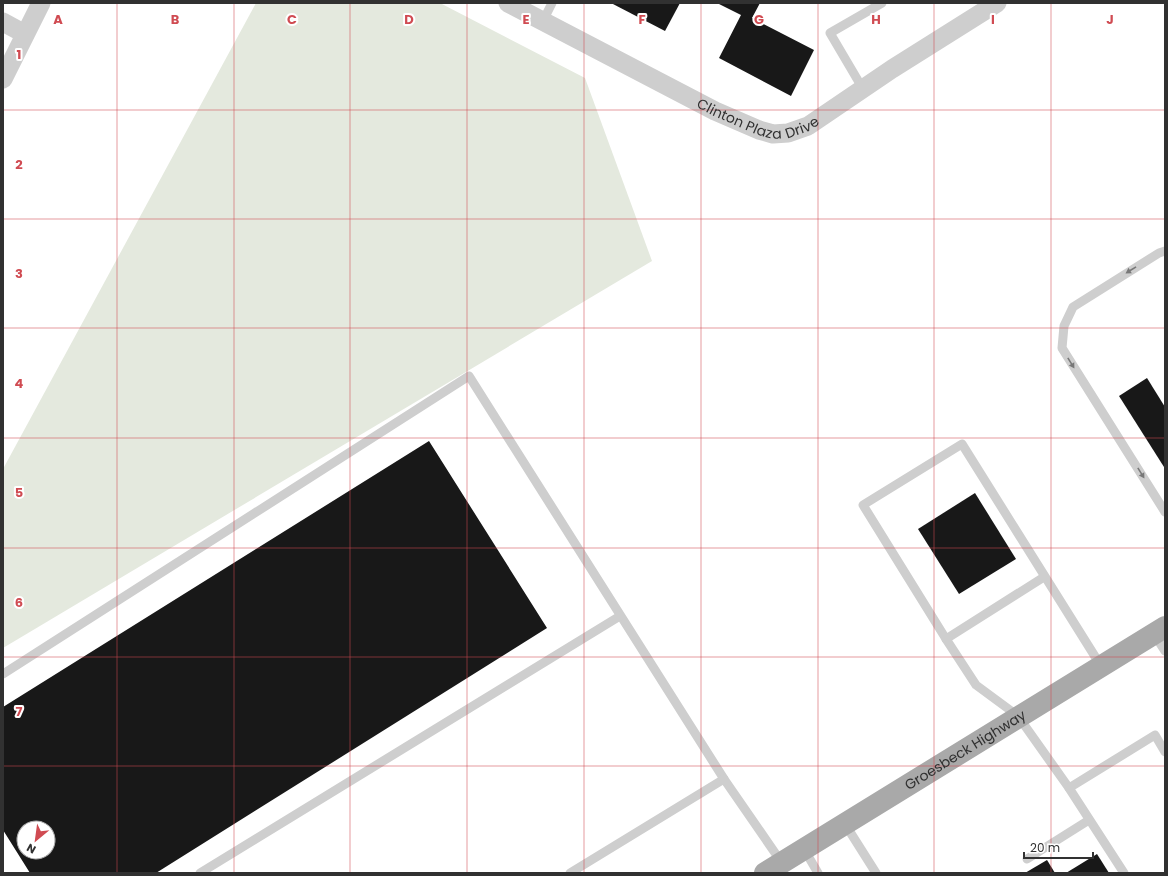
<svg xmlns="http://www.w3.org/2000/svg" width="1168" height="876" viewBox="0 0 1168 876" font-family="Poppins,sans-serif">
  <rect width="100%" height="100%" fill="#fff"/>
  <!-- green -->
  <polygon fill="#e4e9de" points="256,3 440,3 585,78 652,261 3,648 3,469"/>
  <!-- building -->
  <g fill="#181818" fill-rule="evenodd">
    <polygon points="611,3 680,3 665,31"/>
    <polygon points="717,3 760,3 752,18 814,50 791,96 719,58 741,15"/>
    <polygon points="1147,378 1165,407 1165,467 1164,467 1119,396"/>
    <path d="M429,441L547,628L156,873H30L3,830V707ZM24,828H48V852H24Z"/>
    <polygon points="975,493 1016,559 959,594 918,529"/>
    <polygon points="1097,854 1109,873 1066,873"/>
    <polygon points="1047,860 1055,873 1025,873"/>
  </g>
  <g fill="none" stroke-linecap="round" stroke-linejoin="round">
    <!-- service -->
    <g stroke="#cecece" stroke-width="9">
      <polyline points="543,21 552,3"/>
      <polyline points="863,89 830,33 882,3"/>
      <polyline points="1165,251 1159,253 1073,307 1064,326 1062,348 1165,512"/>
      <polyline points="1154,634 1165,651"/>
      <polyline points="946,639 1044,577"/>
      <polyline points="1101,666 962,444 863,505 946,639 976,685 1018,716 1069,788 1124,873"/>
      <polyline points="3,674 469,376 724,779 570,873"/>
      <polyline points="724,779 782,863"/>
      <polyline points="1069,788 1155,735 1165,752"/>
      <polyline points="845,824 876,873"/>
      <polyline points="804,849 818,873"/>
      <polyline points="1027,859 1089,820"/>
      <polyline points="200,873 620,616"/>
    </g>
    <!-- minor -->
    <g stroke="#cecece" stroke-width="19">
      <path id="s1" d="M508,3L715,111L759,130L773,134L788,133L808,126L892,69L997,3"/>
      <polyline points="3,22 25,34"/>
      <polyline points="3,79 41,3"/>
    </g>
    <!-- primary -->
    <path stroke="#a9a9a9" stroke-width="22" id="s2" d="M765,873L1165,627"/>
  </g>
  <!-- one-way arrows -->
  <defs><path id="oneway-solid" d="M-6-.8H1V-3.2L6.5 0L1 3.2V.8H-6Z"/></defs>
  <g fill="#787878">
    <use href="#oneway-solid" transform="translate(1131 270) rotate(148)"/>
    <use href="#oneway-solid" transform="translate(1071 363) rotate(58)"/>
    <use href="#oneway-solid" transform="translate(1141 473) rotate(58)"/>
  </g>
  <!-- grid -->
  <path fill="none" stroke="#d04b52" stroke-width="1" stroke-opacity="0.55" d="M117,3V873M234,3V873M350,3V873M467,3V873M584,3V873M701,3V873M818,3V873M934,3V873M1051,3V873M3,110H1165M3,219H1165M3,328H1165M3,438H1165M3,548H1165M3,657H1165M3,766H1165"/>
  <g text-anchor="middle" stroke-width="4" stroke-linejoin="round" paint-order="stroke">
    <!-- street labels -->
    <g font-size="14" fill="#313131" stroke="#fff">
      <text dy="5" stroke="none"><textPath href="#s1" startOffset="279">Clinton Plaza Drive</textPath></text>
      <text dy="5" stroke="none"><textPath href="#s2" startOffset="235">Groesbeck Highway</textPath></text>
    </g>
  </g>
  <g font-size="13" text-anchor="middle" font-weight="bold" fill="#d04b52" stroke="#fff" stroke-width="4" stroke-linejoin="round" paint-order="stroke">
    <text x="58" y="24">A</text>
    <text x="175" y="24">B</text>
    <text x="292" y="24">C</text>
    <text x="409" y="24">D</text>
    <text x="526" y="24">E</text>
    <text x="642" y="24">F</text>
    <text x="759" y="24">G</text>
    <text x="876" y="24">H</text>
    <text x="993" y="24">I</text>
    <text x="1110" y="24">J</text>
    <text x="19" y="59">1</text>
    <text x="19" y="169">2</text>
    <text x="19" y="278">3</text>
    <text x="19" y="388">4</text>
    <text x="19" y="497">5</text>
    <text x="19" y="607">6</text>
    <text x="19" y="716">7</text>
  </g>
  <!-- border -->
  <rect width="1168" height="876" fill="none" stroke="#313131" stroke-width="8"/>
  <!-- north arrow -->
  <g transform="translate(36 840) rotate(209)"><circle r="19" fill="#ffffff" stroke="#adadad"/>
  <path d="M0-3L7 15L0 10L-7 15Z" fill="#d04b52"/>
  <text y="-6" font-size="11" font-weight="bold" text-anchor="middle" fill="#313131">N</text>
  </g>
  <!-- scale -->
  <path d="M1024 852v6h69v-6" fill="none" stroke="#313131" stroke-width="2"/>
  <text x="1030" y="852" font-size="12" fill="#313131" stroke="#ffffff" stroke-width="3" paint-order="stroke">20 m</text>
</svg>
